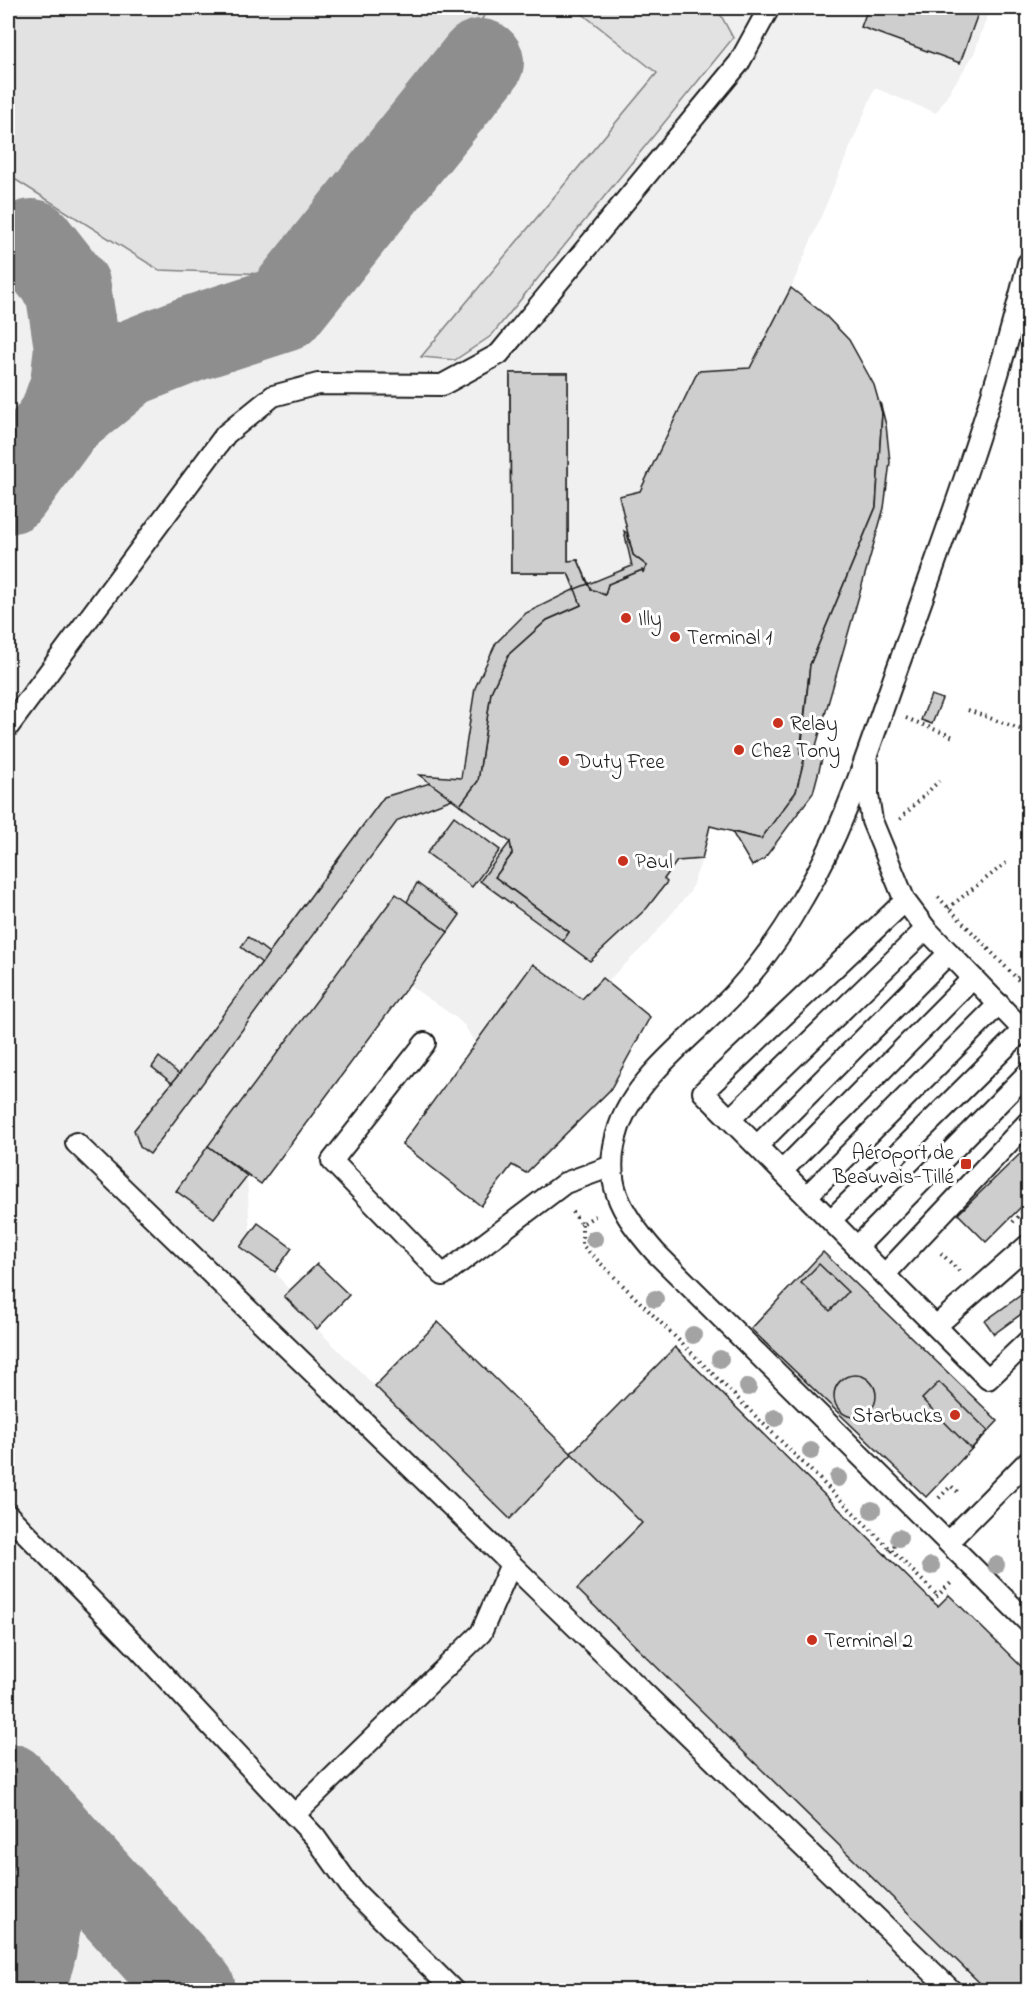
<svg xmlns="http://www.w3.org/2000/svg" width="1036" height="1998" viewBox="0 0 1036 1998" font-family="'Indie Flower',sans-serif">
  <rect width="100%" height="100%" fill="#fff"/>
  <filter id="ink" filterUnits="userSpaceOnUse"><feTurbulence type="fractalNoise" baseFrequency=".0167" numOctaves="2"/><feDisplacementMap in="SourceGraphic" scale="12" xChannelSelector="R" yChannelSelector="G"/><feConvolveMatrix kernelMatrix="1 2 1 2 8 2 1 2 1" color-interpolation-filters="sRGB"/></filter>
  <g filter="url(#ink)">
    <!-- built -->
    <polygon fill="#f0f0f0" points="8,8 990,8 974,54 936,113 875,88 791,288 824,314 849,340 874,385 884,413 890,462 884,508 814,753 823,755 813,793 752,866 732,832 710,826 702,859 690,892 647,943 589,999 495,1049 475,1043 464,1025 455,1017 409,985 261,1184 247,1176 250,1233 258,1223 292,1248 275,1272 289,1290 317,1264 349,1295 317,1329 375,1386 438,1322 571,1453 675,1347 932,1601 938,1606 949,1595 1028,1673 1028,1990 8,1990"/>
    <!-- green -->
    <g fill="#e2e2e2" stroke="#7f7f7f" stroke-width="1.5">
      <polygon points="8,8 491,8 270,274 159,270 8,175"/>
      <polygon points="575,8 717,8 733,38 491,336 455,360 421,357 657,73"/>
    </g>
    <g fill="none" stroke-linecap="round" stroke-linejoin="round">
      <!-- taxiway -->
      <g stroke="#8e8e8e" stroke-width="86">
        <polyline points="61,419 128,364 191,339 283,309 481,62"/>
        <polyline points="8,491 61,419 73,385 77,347 68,288 32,242"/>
        <polyline points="8,1786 193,1990"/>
        <path d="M12,1798C48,1855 46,1931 20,1990"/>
      </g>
    </g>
    <!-- building -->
    <g fill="#cecece" stroke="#1c1c1c" stroke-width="1.5">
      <polygon points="868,8 980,8 960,63 861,27"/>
      <polygon points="791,288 824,314 849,340 874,385 882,413 876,507 810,665 800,753 805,756 796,792 761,839 710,826 702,859 677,861 664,879 667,882 647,908 590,961 563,941 569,932 495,877 512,854 510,842 460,805 478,781 491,692 509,654 547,620 581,605 568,573 511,573 510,373 568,373 568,561 578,560 591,589 605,595 608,584 642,570 643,572 647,566 633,555 619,496 640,491 698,371 750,368"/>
      <polygon points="510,373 568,373 568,561 578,560 588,584 575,589 568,573 511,573"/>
      <polygon points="880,402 886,425 890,462 884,508 814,753 801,751 810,665 876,507 882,413"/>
      <polygon points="624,531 627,533 633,555 647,566 643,572 642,570 608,584 605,595 591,589 588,584 632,566"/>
      <polygon points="575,589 581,605 547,620 509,654 491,692 478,781 460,805 419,775 461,778 475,688 496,643 526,613"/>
      <polygon points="931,695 942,699 932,724 921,720"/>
      <polygon points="801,751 823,755 813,793 764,859 752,866 732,832 761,839 796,792 805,756"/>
      <polygon points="430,783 452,799 398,820 150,1154 140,1147 134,1130 179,1074 384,797"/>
      <polygon points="454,816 500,850 472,887 427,853"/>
      <polygon points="510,842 512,854 495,877 569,932 563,941 480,881"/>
      <polygon points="417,883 460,915 448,932 407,902"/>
      <polygon points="396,894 448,932 261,1184 208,1146"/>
      <polygon points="248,937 269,953 262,963 241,947"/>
      <polygon points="533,964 582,999 602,978 650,1017 610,1090 526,1173 512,1165 481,1206 402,1144"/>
      <polygon points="159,1057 179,1074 172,1083 152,1067"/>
      <polygon points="208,1146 247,1176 214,1218 176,1191"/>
      <polygon points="1021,1153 1028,1161 1028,1200 986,1242 958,1214"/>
      <polygon points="258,1223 292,1248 275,1272 240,1247"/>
      <polygon points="823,1252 998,1421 926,1497 751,1329"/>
      <polygon points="317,1264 349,1295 317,1329 284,1296"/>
      <polygon points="819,1264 848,1292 830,1311 801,1283"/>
      <polygon points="1028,1290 1028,1309 994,1334 985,1321"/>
      <polygon points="438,1322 572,1454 510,1519 375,1386"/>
      <polygon points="675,1347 932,1601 938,1606 949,1595 1028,1673 1028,1990 987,1990 577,1589 642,1523 571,1453"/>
      <circle cx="855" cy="1396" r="21"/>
      <polygon points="939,1382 988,1431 971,1449 922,1399"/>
    </g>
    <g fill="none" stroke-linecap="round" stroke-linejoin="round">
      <defs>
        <g id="lane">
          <path d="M1028,263C996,399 947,529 900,661C871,740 847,825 803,898C784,932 761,964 735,993C698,1033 637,1075 619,1127C601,1181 620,1212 655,1252L1028,1622"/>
          <polyline points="8,727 226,434 273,396 318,384 442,385 499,354 739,63 769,8"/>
          <polyline points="868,764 868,795 872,821 905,901 926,929 1028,1035"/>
          <polyline points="905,901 703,1092 988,1379 1028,1341"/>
          <polyline points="425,1043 332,1161 443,1275 565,1183 612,1166"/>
          <polyline points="730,1119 926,929"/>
          <polyline points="76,1143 511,1564 481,1633 294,1815"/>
          <polyline points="757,1146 949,953"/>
          <polyline points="782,1171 973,978"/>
          <polyline points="807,1196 999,1004"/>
          <polyline points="831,1220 1023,1030"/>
          <polyline points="857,1247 1028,1073"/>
          <polyline points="885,1274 1028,1122"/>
          <polyline points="936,1326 1028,1245"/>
          <polyline points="8,1515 138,1648 315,1837 353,1890 453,1990"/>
          <polyline points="948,1542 1028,1461"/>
          <polyline points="511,1564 951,1990"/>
        </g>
      </defs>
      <!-- lane casing -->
      <use href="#lane" stroke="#1c1c1c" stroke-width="24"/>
      <!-- path -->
      <g stroke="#1c1c1c" stroke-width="4" stroke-dasharray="1.5 4.5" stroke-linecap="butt">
        <polyline points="968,710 1028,732"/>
        <polyline points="906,718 956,738"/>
        <polyline points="900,819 939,781"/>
        <polyline points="938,897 1028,990"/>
        <polyline points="948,908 1006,863"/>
        <polyline points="1017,978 1028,968"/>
        <polyline points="572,1212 582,1224 595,1216"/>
        <polyline points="1013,1222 1028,1206"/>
        <polyline points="582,1224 582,1245 938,1596"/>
        <polyline points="941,1253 959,1271"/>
        <polyline points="939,1498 951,1486 959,1493"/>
        <polyline points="885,1555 906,1534"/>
        <polyline points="932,1601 953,1581"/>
      </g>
      <!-- lane -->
      <use href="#lane" stroke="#fff" stroke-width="20"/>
    </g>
    <!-- trees -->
    <g fill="#a3a3a3">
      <circle cx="594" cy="1239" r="9"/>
      <circle cx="655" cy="1299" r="9"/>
      <circle cx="693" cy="1335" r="9"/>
      <circle cx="720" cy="1359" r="9"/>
      <circle cx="748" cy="1387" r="9"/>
      <circle cx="775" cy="1418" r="9"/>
      <circle cx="811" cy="1451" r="9"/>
      <circle cx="838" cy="1478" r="9"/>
      <circle cx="872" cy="1510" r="9"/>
      <circle cx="899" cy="1538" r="9"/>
      <circle cx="996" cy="1565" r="9"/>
      <circle cx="931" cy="1566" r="9"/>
    </g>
  </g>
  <!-- markers -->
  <g fill="#c8321e" stroke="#fff" stroke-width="2">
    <circle cx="626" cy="618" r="6"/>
    <circle cx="675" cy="637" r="6"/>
    <circle cx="778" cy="723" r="6"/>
    <circle cx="739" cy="750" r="6"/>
    <circle cx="564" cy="761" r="6"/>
    <circle cx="623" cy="861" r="6"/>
    <rect x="960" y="1158" width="12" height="12" rx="3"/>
    <circle cx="955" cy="1415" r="6"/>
    <circle cx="812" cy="1640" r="6"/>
  </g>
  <g text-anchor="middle" stroke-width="6" stroke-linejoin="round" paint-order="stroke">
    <!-- poi labels -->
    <g font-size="21" fill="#1c1c1c" stroke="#fff" text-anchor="start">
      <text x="638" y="625">Illy</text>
      <text x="687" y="644">Terminal 1</text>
      <text x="790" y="730">Relay</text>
      <text x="751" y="757">Chez Tony</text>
      <text x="576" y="768">Duty Free</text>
      <text x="635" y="868">Paul</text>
      <text x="954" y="1159" text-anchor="end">Aéroport de<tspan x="954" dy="24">Beauvais-Tillé</tspan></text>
      <text x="943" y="1422" text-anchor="end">Starbucks</text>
      <text x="824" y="1647">Terminal 2</text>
    </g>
  </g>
  <!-- margin -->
  <rect width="1036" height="1998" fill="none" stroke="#fff" stroke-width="30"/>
  <rect x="15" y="15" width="1006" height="1968" fill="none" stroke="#1c1c1c" stroke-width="2" filter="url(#ink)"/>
</svg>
